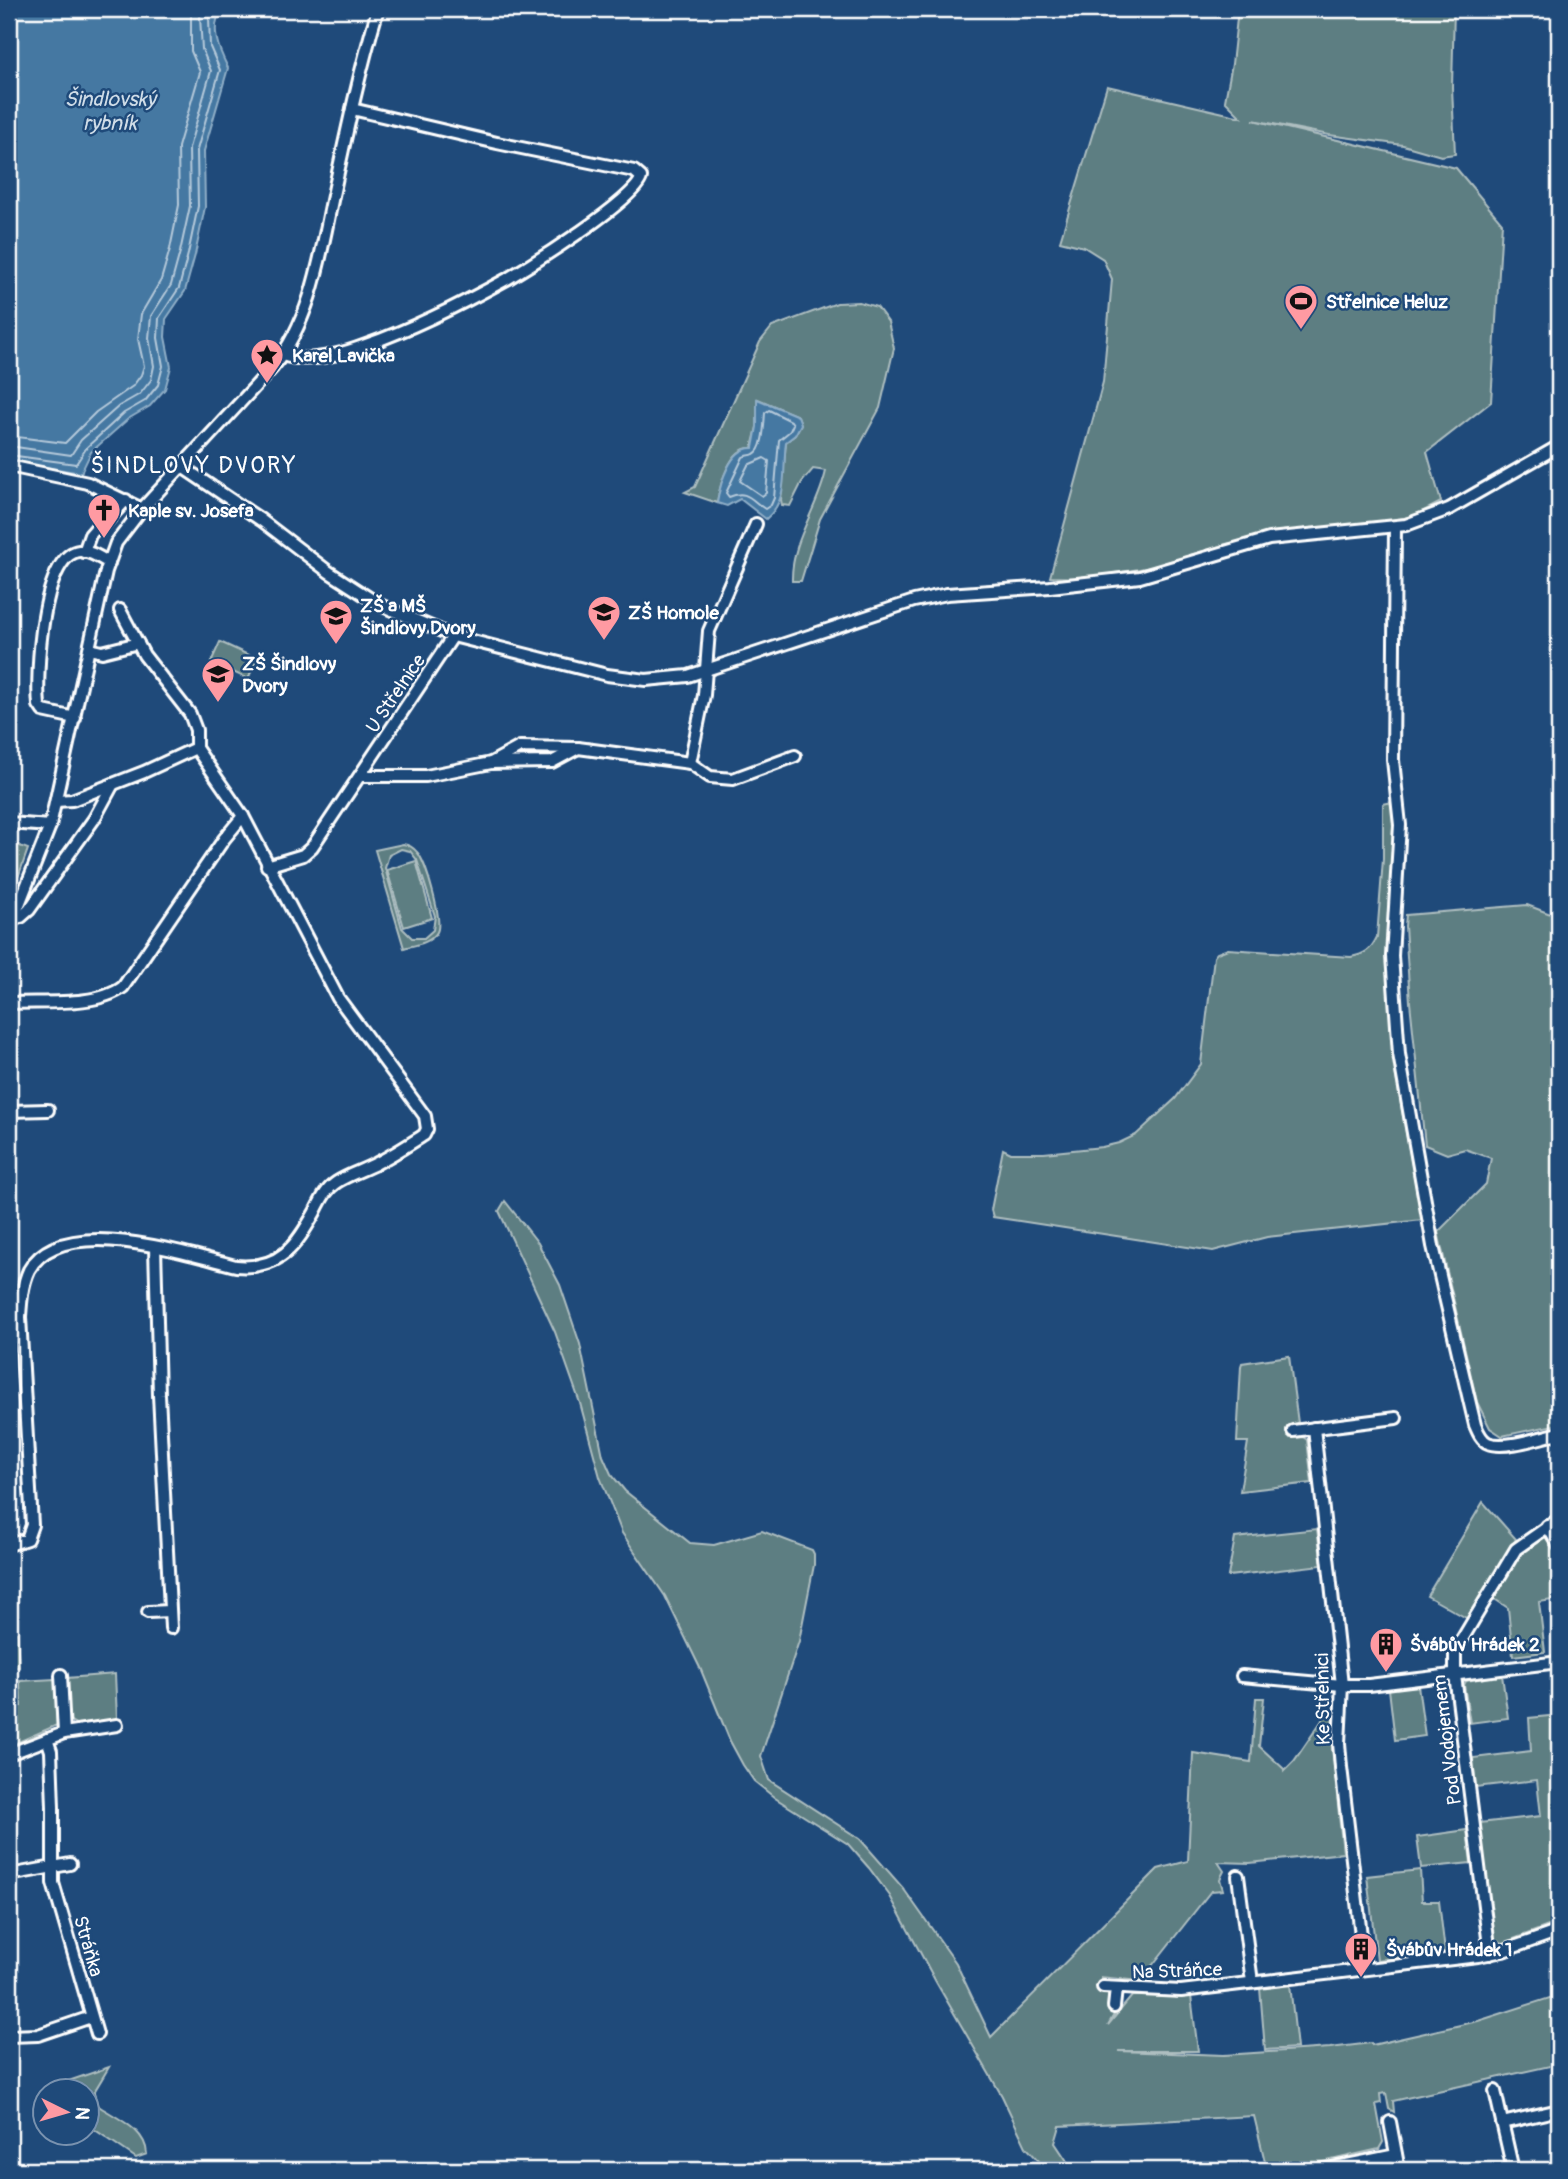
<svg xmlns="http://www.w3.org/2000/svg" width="1568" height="2179" viewBox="0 0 1568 2179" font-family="Pangolin,sans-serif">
  <rect width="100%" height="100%" fill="#1f4a7a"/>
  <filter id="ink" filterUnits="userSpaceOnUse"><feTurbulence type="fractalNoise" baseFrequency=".0143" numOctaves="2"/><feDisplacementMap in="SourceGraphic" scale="14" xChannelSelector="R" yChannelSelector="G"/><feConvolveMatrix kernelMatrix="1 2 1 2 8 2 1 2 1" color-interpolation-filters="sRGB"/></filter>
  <g filter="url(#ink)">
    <!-- green -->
    <g fill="#5d7e82" stroke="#aebec0" stroke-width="2" fill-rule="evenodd">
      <polygon points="1238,9 1454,9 1452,87 1455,154 1441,156 1403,145 1329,135 1253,120 1456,168 1502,223 1491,402 1427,452 1441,502 1414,516 1379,523 1279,533 1226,544 1152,567 1083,578 1050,577 1103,382 1112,279 1103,259 1084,247 1060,241 1107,86 1241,117 1225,101 1232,64"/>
      <path d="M859,302L877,307L888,322L894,348L880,408L820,519L801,581H792C791,540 818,509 826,471L813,469L802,482L790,506L782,505L781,500L786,442L795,435L801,424L798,416L758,399L757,427L752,448C730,446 720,485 717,503L685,492L695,487L760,342L772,327L837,303Z"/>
      <polygon points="220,642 257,659 248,679 211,662"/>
      <path d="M1392,802L1395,836L1387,961L1394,1067L1422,1220L1267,1237L1213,1251L993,1217L991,1210L1003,1149L1011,1153H1044L1102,1147L1119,1143L1136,1135L1175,1099L1201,1064L1214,957L1217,953L1228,949L1351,957C1365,954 1371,950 1377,937L1383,859V804Z"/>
      <polygon points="9,842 28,849 9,903"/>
      <path d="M403,844C409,845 413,847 417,852C426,861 443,921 437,932C431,943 415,945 404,948L375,850ZM401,849L410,851L417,860L435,916L433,930L424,938H412L402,928L385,868L389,855Z"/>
      <polygon points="416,861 432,918 404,927 387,870"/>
      <polygon points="1527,905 1553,915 1559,915 1559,1424 1502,1436 1490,1428 1477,1402 1438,1232 1486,1184 1491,1158 1465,1149 1447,1154 1425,1145 1410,1002 1405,926 1406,915"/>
      <polygon points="505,1201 538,1243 560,1285 580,1344 603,1456 611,1474 625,1491 690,1543 714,1545 762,1531 812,1550 814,1554 814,1565 799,1641 761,1756 769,1780 860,1839 903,1888 956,1963 991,2037 1158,1869 1188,1861 1193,1753 1251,1762 1256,1698 1264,1698 1259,1746 1284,1769 1284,1771 1294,1761 1327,1713 1333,1716 1331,1738 1343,1853 1250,1863 1218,1862 1224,1871 1220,1879 1223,1890 1211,1891 1140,1981 1101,1977 1101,1987 1108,1993 1109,2006 1119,2006 1108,2025 1132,1996 1191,1996 1198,2051 1118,2051 1224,2055 1330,2048 1371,2043 1372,2045 1478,2021 1559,1995 1559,2064 1393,2101 1394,2112 1389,2109 1386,2093 1380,2094 1381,2103 1376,2104 1383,2142 1379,2149 1288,2170 1267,2170 1254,2116 1060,2126 1055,2143 1073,2170 1047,2170 1026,2147 1002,2096 936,1982 890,1896 869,1868 848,1844 775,1798 754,1781 743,1765 730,1741 701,1670 665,1596 622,1533 600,1477 580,1403 555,1332 499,1211"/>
      <polygon points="1289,1356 1298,1423 1288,1426 1286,1431 1288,1432 1290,1438 1303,1437 1307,1440 1312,1483 1240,1491 1248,1442 1237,1442 1241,1366 1242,1363"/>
      <polygon points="1483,1502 1516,1539 1468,1619 1427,1596"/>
      <polygon points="1317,1529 1322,1565 1228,1576 1235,1538"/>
      <polygon points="1546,1534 1550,1535 1559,1552 1559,1599 1539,1602 1545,1652 1513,1656 1508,1608 1493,1598 1518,1551"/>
      <polygon points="9,1633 17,1633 19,1667 9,1668"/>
      <polygon points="115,1674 117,1719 76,1724 69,1720 67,1678"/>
      <polygon points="1502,1675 1508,1718 1470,1723 1464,1685 1466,1681"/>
      <polygon points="55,1679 57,1725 9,1746 9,1707 21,1706 20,1681"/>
      <polygon points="1418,1685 1425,1736 1395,1740 1389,1689"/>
      <polygon points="1559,1715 1559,1922 1503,1943 1494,1939 1480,1823 1541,1816 1537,1780 1476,1787 1473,1758 1531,1751 1529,1718"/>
      <polygon points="1467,1830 1471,1863 1421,1868 1417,1837"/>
      <polygon points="1420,1870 1422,1901 1439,1901 1445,1952 1377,1960 1367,1876"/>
      <polygon points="1290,1984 1297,2048 1265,2050 1260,1988"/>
      <path d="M109,2067L94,2092L97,2105C116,2118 146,2129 147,2154L136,2158L88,2125V2092L53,2091L54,2086Z"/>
    </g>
    <!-- water -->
    <g fill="#4578a2" stroke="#8faec7" stroke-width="2">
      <path d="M9,9H222C209,28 219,50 228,68L204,151L205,207L195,255L185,291L166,319L165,337L171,367L165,389L150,406L128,419L91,452L81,473L9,461Z"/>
      <path d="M757,399L798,416L801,424L795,435L786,442C782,471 790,498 766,519L740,499L727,506L717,503C720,484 730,447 753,448L757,427Z"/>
    </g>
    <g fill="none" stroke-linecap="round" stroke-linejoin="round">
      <!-- shore -->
      <g stroke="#b5c9da" stroke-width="2">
        <path d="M769,410L791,421L793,424L790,431L779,440L774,498L771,505L765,509C751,500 747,489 729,497L726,493L743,457C746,455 751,456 754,454C764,450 764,422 765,413Z"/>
        <polyline points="9,436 65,443 96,412 133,386 141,375 144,366 138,339 141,314 161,280 170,249 179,205 178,147 200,72 191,51 191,9"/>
        <polyline points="9,446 71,455 81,440 119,406 140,394 151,380 154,366 149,338 151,316 171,285 180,252 190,206 189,148 211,71 202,49 200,17 203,9"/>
        <polyline points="9,455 76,464 87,447 124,413 145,401 158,385 163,366 158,338 159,318 179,288 188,254 198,206 197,150 220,70 210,47 209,17 213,9"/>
        <polygon points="764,458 769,461 766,493 762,496 740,481 748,465"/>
      </g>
      <defs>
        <g id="minor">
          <path d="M283,355C307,364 342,354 366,345C414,328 462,304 507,279C529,266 639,198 641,177L634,171L497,143L352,109"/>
          <polyline points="9,466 88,483 142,509"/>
          <polyline points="181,466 261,520 329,572 380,605 453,636 607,675 646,680 688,676 914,601 947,594 1050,587 1140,577 1269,539 1406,525 1449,509 1559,446"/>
          <path d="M1395,527L1393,760L1400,825L1392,956L1399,1054L1433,1246L1475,1425C1478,1432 1481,1440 1488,1443C1504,1450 1542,1437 1559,1433"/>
          <polyline points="84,552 90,535 96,528 105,523 126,500"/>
          <polyline points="89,649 102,652 138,643"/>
          <path d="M75,718L43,711L39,705C36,676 41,556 79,551C89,550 101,558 109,563"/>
          <polyline points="491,763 520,747 578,748 690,763 710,777 733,779 795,756"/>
          <polyline points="690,763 704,695 709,631 756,524"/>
          <polyline points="360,776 426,776 491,763 552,762 578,748"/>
          <polyline points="56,801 72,800 144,772 196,748"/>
          <polyline points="9,823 50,826"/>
          <polyline points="267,866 303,855 312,847 453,636"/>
          <polyline points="13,919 21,917 29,910 94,819 113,784"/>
          <path d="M9,930L50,826L106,571L116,543L142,509L273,367C313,318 321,251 334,191C347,130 360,69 378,9"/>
          <path d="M9,1003C41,1001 97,1007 123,987L224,839L243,816"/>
          <polyline points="9,1111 48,1110"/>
          <polyline points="155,1247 159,1395 171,1628"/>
          <polyline points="1314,1428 1342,1685 1339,1743 1341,1767 1365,1969"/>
          <polyline points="1293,1431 1396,1418"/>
          <polyline points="1547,1526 1559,1546"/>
          <path d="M9,1545L27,1539L32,1525L20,1317C21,1302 22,1285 29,1270C61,1212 186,1254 236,1266C280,1270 296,1246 315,1212C321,1200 326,1189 337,1182C349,1174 364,1170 377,1163C393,1155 408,1145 424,1135L427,1129L425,1116L338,998L243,816L196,748V730L190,714L144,655L120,610"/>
          <polyline points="148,1612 170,1611"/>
          <polyline points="61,1675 64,1733"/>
          <polyline points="1242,1676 1342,1685 1369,1685 1559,1662"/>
          <polyline points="47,1739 51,1751 53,1807 53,1883 97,2034"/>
          <polyline points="9,1754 64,1733 117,1725"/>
          <polyline points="9,1875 70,1864"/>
          <polyline points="1238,1876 1252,1982"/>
          <polyline points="1490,1954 1455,1675 1455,1651 1516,1549 1559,1519"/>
          <polyline points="1103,1987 1181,1991 1478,1956 1503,1951 1559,1931"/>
          <polyline points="1114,2007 1116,1989"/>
          <polyline points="9,2036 38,2035 91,2017"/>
          <polyline points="1495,2091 1513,2170"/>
          <polyline points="1390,2122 1399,2170"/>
          <polyline points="1502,2123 1559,2110"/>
          <polyline points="1322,2170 1396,2155"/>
        </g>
      </defs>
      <!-- minor casing -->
      <use href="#minor" stroke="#fff" stroke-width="16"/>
      <!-- minor -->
      <use href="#minor" stroke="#1f4a7a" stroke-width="10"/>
    </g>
  </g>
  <!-- icons -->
  <defs>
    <symbol id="stadium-pin" viewBox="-11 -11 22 30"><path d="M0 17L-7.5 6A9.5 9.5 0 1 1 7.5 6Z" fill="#ff9aa2" stroke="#1f4a7a"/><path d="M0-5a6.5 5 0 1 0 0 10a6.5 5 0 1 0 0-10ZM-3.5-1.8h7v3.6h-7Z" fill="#111"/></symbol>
    <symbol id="sight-pin" viewBox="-11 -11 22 30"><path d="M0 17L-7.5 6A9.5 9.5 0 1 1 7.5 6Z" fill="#ff9aa2" stroke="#1f4a7a"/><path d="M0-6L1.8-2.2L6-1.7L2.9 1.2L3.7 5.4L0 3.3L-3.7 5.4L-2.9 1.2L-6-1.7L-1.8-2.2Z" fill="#111"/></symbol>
    <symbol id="church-pin" viewBox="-11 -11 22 30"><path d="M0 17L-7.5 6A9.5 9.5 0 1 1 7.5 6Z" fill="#ff9aa2" stroke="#1f4a7a"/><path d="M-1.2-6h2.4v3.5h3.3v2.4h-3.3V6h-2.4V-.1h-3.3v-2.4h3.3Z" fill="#111"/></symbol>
    <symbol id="school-pin" viewBox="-11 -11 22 30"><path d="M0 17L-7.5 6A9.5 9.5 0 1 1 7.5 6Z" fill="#ff9aa2" stroke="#1f4a7a"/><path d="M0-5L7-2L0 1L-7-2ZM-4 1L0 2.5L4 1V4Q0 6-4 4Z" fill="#111"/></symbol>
    <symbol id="building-pin" viewBox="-11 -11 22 30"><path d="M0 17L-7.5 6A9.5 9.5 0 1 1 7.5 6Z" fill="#ff9aa2" stroke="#1f4a7a"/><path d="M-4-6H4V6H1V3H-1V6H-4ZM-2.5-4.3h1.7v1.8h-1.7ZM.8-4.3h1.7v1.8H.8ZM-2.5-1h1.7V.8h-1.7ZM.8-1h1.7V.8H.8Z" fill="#111"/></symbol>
  </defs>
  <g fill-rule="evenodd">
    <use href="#stadium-pin" x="1282" y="282" width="38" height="52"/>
    <use href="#sight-pin" x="248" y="336" width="38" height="52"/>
    <use href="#church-pin" x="85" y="491" width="38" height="52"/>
    <use href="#school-pin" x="585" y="593" width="38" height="52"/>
    <use href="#school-pin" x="317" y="597" width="38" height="52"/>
    <use href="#school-pin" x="199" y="655" width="38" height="52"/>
    <use href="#building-pin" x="1367" y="1625" width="38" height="52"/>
    <use href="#building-pin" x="1342" y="1930" width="38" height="52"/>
  </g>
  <g text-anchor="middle" stroke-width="5" stroke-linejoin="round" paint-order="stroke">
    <!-- poi labels -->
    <g font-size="19" font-weight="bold" fill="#fff" stroke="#1f4a7a" text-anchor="start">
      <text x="1326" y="308">Střelnice Heluz</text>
      <text x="292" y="362">Karel Lavička</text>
      <text x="128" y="517">Kaple sv. Josefa</text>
      <text x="360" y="612">ZŠ a MŠ<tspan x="360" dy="22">Šindlovy Dvory</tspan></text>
      <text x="628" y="619">ZŠ Homole</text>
      <text x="242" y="670">ZŠ Šindlovy<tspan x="242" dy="22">Dvory</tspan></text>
      <text x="1410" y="1651">Švábův Hrádek 2</text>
      <text x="1386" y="1956">Švábův Hrádek 1</text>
    </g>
    <!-- street labels -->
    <g font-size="19" fill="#fff" stroke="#1f4a7a">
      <text transform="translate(395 693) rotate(-56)" y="7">U Střelnice</text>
      <text transform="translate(1322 1699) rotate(-91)" y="7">Ke Střelnici</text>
      <text transform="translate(1446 1740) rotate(-97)" y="7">Pod Vodojemem</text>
      <text transform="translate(89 1946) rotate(74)" y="7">Stráňka</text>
      <text transform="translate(1177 1970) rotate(-2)" y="7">Na Stráňce</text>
    </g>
    <!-- water labels -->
    <g font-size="21" font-style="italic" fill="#d0dde8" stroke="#1f4a7a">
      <text x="110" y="106">Šindlovský<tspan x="110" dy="24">rybník</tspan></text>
    </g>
    <!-- quarter labels -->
    <g font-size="23" letter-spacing="2" fill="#fff" stroke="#1f4a7a">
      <text x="194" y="473">ŠINDLOVY DVORY</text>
    </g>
  </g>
  <!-- margin -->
  <rect width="1568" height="2179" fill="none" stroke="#1f4a7a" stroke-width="35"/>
  <rect x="18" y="18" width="1533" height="2144" fill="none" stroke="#fff" stroke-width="2.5" filter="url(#ink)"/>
  <!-- north arrow -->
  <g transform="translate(66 2112) rotate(95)"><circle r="33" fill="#1f4a7a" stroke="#7992af" stroke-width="2"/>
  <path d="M0-5L12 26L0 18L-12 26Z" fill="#ff9aa2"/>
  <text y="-10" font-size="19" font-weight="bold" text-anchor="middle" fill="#ffffff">N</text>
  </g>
</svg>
